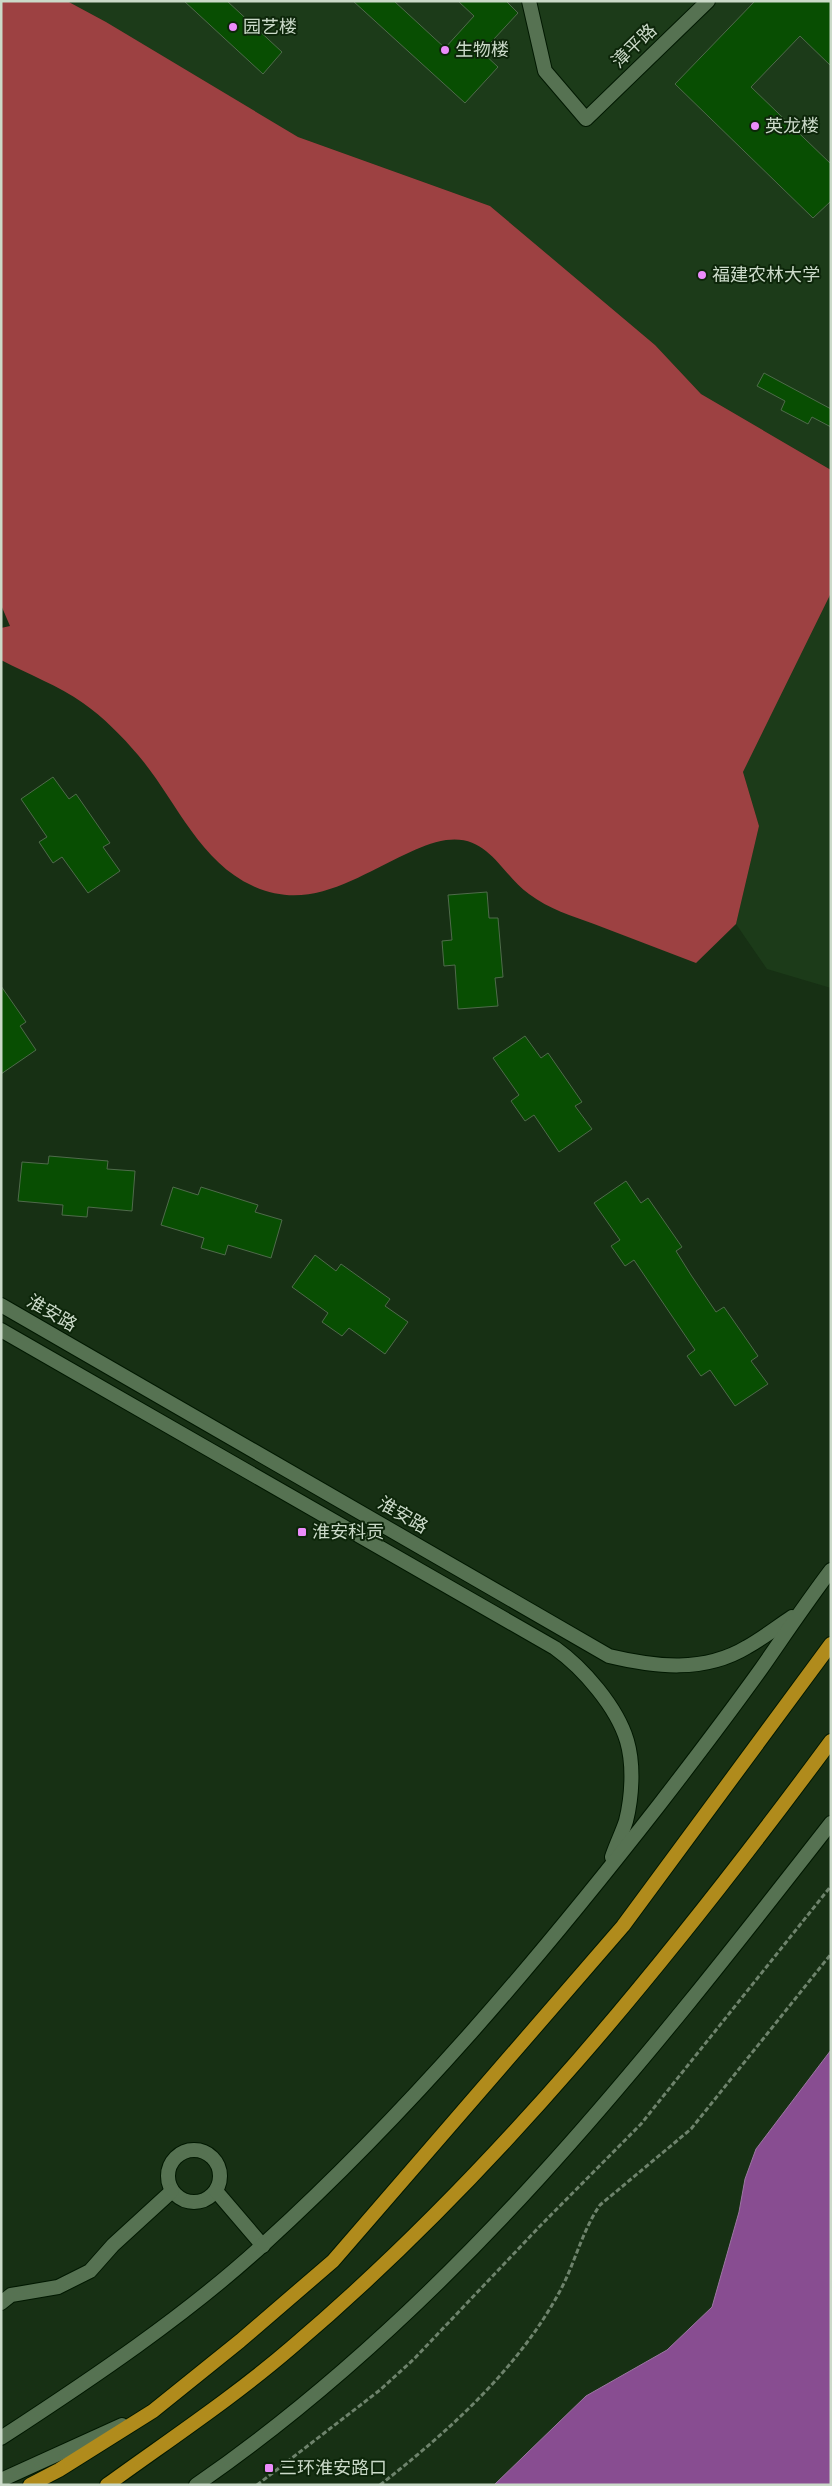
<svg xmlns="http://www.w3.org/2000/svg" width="832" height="2486" viewBox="0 0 832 2486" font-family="Literata,'Noto Sans SC',serif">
  <rect width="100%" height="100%" fill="#173014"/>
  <!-- built -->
  <g fill="#1c3b19">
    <polygon points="67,1 831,1 831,470 701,394 655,345 490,206 298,137 106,22"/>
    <polygon points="831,593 831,988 767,969 736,924 759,826 743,772"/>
  </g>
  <!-- forest -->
  <path fill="#9d4142" d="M1,1H67L106,22L298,137L490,206L655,345L701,394L831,470V593L743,772L759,826L736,924L696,963C662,950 628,937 594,924C572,916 549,909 529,894C501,874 489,834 446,840C432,842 419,848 406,854C356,877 310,912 253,886C198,861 175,798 138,755C122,736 103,717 83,703C59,686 28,674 1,660V628L10,626L1,605Z"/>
  <!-- water -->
  <polygon fill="#884d91" stroke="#9c77a2" points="831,2050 831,2485 494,2485 586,2396 667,2350 712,2307 739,2212 745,2179 756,2149"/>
  <!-- building -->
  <g fill="#084e02" stroke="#4f6b4b">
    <polygon points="184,1 227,1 282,52 263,74"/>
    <polygon points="353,1 394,1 445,48 474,16 458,1 506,1 518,13 482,52 498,67 465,103"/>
    <polygon points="755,1 831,1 831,66 800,36 751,87 831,164 831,201 813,218 675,84"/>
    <polygon points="764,373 831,409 831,427 812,417 808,424 781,410 785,401 757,386"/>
    <polygon points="53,777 69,799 76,794 110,843 103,847 120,871 88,893 62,857 53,863 39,842 47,837 21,799"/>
    <polygon points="487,892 489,918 498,918 503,977 495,978 498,1006 458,1009 455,965 444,966 442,941 452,940 448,895"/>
    <polygon points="1,986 26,1022 20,1026 36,1050 1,1074"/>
    <polygon points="525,1036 541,1058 548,1053 582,1102 575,1106 592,1129 559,1152 534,1115 525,1121 511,1101 519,1095 493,1058"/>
    <polygon points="49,1156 108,1161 107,1169 135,1171 132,1211 88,1207 87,1217 62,1215 63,1205 18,1201 22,1162 48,1164"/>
    <polygon points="626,1181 641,1203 648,1198 682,1247 676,1251 691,1275 716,1312 724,1307 758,1356 751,1361 768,1384 735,1406 710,1370 701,1376 687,1356 695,1350 634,1260 625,1266 611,1246 620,1240 594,1203"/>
    <polygon points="173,1187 198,1195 201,1187 258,1205 255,1212 282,1220 271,1258 228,1245 225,1255 201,1248 204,1238 161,1225"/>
    <polygon points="315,1255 336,1271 341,1264 390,1299 385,1306 408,1322 385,1354 349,1328 342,1336 322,1322 328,1313 292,1287"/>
  </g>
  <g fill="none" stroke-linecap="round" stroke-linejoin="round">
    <defs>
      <g id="minor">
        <polyline points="529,1 545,71 586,119 708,1"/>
        <circle cx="194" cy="2176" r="26"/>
        <polyline points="216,2191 263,2246"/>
        <polyline points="1,2303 11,2295 58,2287 90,2271 113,2245 172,2191"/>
      </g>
      <g id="secondary">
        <path d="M1,1305L609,1656C655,1667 704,1673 747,1647C763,1638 777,1627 792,1617"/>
        <path d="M1,1330L555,1648C583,1668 617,1707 627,1741C634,1765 632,1797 626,1821C622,1833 616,1845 612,1857"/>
        <path d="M1,2438C90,2380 187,2315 265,2243C410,2111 538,1960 659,1805C693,1761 728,1715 761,1669C784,1636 806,1603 831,1570"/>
        <polyline points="1,2480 122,2425"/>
        <path d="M196,2485C450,2310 643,2064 831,1823"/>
      </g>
      <g id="trunk">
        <polyline points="30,2485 59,2470 153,2411 240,2341 333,2261 623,1926 831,1644"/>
        <path d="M107,2485C169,2440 234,2397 292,2347C496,2174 672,1956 831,1741"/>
      </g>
    </defs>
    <!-- minor casing -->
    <use href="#minor" stroke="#011801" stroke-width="16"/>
    <!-- secondary casing -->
    <use href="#secondary" stroke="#011801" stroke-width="16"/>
    <!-- trunk casing -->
    <use href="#trunk" stroke="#011801" stroke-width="16"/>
    <!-- path -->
    <g stroke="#6e836c" stroke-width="3" stroke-dasharray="5 2.5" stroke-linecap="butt">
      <polyline points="257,2485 380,2390 414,2359 541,2225 641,2124 831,1886"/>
      <path d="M380,2485C449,2431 518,2369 560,2291C575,2263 582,2231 600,2205L691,2129L831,1954"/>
    </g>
    <!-- minor -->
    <use href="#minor" stroke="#567252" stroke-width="14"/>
    <!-- secondary -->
    <use href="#secondary" stroke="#567252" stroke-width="14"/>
    <!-- trunk -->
    <use href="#trunk" stroke="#b08b1c" stroke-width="14"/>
  </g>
  <!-- markers -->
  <g fill="#ec8cfb" stroke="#0d260a" stroke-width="2">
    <circle cx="233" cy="27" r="5"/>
    <circle cx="445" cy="50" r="5"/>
    <circle cx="755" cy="126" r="5"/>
    <circle cx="702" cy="275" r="5"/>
    <rect x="297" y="1527" width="10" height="10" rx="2.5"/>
    <rect x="264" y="2463" width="10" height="10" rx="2.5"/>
  </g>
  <g text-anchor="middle" stroke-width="4" stroke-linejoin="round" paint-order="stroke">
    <!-- poi labels -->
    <g font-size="18" fill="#cbdac9" stroke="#0d260a" text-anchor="start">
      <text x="243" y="33">园艺楼</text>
      <text x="455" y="56">生物楼</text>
      <text x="765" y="132">英龙楼</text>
      <text x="712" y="281">福建农林大学</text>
      <text x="312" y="1538">淮安科贡</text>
      <text x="279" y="2474">三环淮安路口</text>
    </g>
    <!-- street labels -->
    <g font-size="18" fill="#cbdac9" stroke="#0d260a">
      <text transform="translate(634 46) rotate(-44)" y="6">漳平路</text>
      <text transform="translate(52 1313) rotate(30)" y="6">淮安路</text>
      <text transform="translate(403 1515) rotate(30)" y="6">淮安路</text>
    </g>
  </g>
  <!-- border -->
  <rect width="832" height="2486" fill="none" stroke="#cbdac9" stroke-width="5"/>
</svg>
